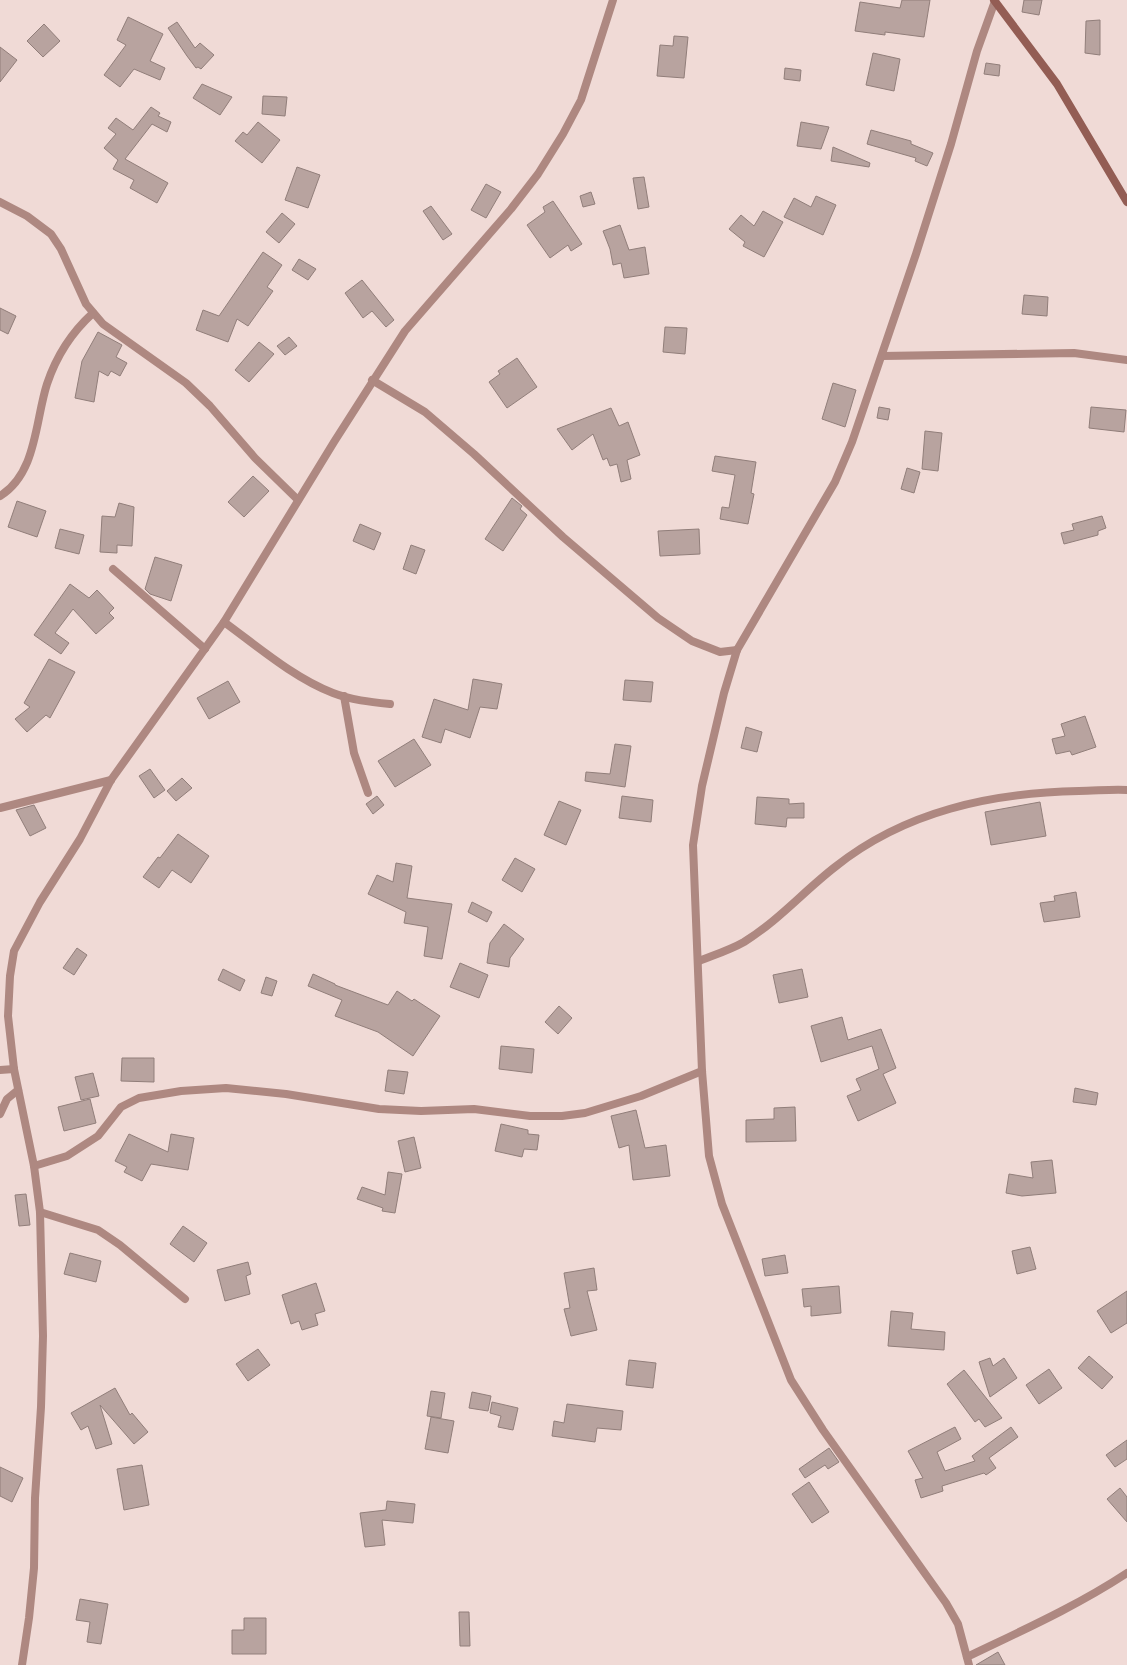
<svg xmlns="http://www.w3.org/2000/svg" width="1127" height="1665" viewBox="0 0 1127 1665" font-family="'Asap Condensed',sans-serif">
  <rect width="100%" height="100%" fill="#f0dad6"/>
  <!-- building -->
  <g fill="#b8a39f" stroke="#917e7a">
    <polygon points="902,0 930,0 924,37 885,32 885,35 855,31 860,2 900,8"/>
    <polygon points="1024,0 1042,0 1039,15 1022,12"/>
    <polygon points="128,17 163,34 150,61 165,68 160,80 134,69 120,87 104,75 126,45 117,40"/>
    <polygon points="1100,20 1100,55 1085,53 1086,21"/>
    <polygon points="177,22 195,48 200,43 214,55 201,69 198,67 196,68 187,56 168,28"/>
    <polygon points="44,24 60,41 43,57 27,41"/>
    <polygon points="674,36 688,37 684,78 657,76 660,45 673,46"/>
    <polygon points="0,47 17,60 0,82"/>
    <polygon points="873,53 900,59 894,91 866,85"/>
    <polygon points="986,63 1000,65 999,76 984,74"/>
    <polygon points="785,68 801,70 800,81 784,79"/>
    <polygon points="202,84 232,97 220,115 193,98"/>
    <polygon points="263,96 287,97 285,116 262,114"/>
    <polygon points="151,107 160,113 158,116 171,122 167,132 152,124 125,159 168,183 157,203 130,188 134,180 113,169 118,160 104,148 116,134 108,128 116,118 133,130"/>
    <polygon points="258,122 280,140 262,163 235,141 243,132 247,135"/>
    <polygon points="801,122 829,127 821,149 797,146"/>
    <polygon points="871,130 911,141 911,144 933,153 927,166 915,161 916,158 867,144"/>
    <polygon points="833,147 870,163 869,167 831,161"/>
    <polygon points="297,167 320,175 308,208 285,200"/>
    <polygon points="644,177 649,207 638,209 633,178"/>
    <polygon points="486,184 501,192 486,218 471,210"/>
    <polygon points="591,192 595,204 583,207 580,196"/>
    <polygon points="816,196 836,205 823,235 784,217 794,198 811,207"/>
    <polygon points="553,201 582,244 571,251 568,245 550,258 527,225 545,212 543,207"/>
    <polygon points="431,206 452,234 443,240 423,211"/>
    <polygon points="763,211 783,222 764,257 743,246 745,242 729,229 741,215 754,226"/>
    <polygon points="282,213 295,224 279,243 266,232"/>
    <polygon points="620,225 629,250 645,247 649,274 624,278 621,263 613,265 610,249 603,231"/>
    <polygon points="263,252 282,265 267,287 273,291 248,326 237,319 228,342 196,330 203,310 219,316"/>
    <polygon points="299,259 316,269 308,280 292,270"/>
    <polygon points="362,280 394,320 386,327 372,311 363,318 345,293"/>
    <polygon points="1024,295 1048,297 1047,316 1022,314"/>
    <polygon points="0,308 16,316 8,334 0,330"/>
    <polygon points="665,327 687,328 685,354 663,352"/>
    <polygon points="98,332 122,345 116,357 127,363 120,376 111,371 108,376 99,371 94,402 75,398 82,361"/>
    <polygon points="289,337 297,346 285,355 277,346"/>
    <polygon points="259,342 274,354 249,382 235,370"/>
    <polygon points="517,358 537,387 507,408 489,382 500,374 498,371"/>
    <polygon points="833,383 856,390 845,427 822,419"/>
    <polygon points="879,407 890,409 888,420 877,418"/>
    <polygon points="1091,407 1126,410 1124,432 1089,428"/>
    <polygon points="611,408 619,426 628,422 640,455 627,460 631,479 621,482 617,464 610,466 607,458 603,460 593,434 572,450 557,429"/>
    <polygon points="925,431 942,433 938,471 922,469"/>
    <polygon points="715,456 756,462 751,493 754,494 748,524 720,519 722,507 729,508 735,475 712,471"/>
    <polygon points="907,468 920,472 914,493 901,489"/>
    <polygon points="253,476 269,491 244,517 228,502"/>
    <polygon points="512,498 522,506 520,509 527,515 503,551 485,539"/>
    <polygon points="17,501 46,511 37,537 8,527"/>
    <polygon points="119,503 134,507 132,546 117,545 117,553 100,552 102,516 115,517"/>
    <polygon points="1102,516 1106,528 1098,531 1098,535 1064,544 1061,533 1074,530 1072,524"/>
    <polygon points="360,524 381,533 374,550 353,541"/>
    <polygon points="60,529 84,535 79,554 55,548"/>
    <polygon points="699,529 700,554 660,556 658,531"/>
    <polygon points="411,545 425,550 416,574 403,569"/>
    <polygon points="155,557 182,565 171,601 150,594 145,589"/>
    <polygon points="70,584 89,598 97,590 114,608 109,613 114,618 96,634 73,609 55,633 69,643 61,654 34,635"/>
    <polygon points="49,659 75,672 50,718 46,715 27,732 15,719 30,707 24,703"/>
    <polygon points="473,679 502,684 497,709 480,707 470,738 445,729 441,743 422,737 434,699 468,710"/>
    <polygon points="625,680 653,682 651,702 623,700"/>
    <polygon points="228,681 240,702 209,719 197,698"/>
    <polygon points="1085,716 1096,747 1072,755 1070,751 1056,754 1052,739 1065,736 1061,724"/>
    <polygon points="746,727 762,732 757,752 741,748"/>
    <polygon points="414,739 431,765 395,787 378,761"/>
    <polygon points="615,744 631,746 625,787 585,781 586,772 610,774"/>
    <polygon points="150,769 165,790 154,798 139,776"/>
    <polygon points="182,778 192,788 176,801 167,791"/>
    <polygon points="377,796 384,805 373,814 366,804"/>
    <polygon points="622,796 653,800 651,822 619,818"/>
    <polygon points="757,797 789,799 789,804 804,803 804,818 787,818 786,827 755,824"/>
    <polygon points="559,801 581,810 566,845 544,835"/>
    <polygon points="1040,802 1046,836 991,845 985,812"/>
    <polygon points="34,805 46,828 30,836 16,810"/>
    <polygon points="178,834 209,856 191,883 172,870 159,888 143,877 158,857 160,858"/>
    <polygon points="515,858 535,869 522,892 502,880"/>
    <polygon points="396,863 412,866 407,898 452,904 442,959 424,956 428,927 404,923 406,912 368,894 377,875 393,882"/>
    <polygon points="1076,892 1080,917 1044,922 1040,903 1055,901 1054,896"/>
    <polygon points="472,902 492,912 487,922 468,912"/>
    <polygon points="504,924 524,939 510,958 509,967 487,963 490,943"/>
    <polygon points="77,948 87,955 74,975 63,968"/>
    <polygon points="460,963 488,975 479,998 450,987"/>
    <polygon points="223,969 245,980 240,991 218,980"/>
    <polygon points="802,969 808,997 779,1003 773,975"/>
    <polygon points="313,974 335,984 335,985 388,1005 397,991 412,1001 414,999 440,1016 413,1056 378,1032 335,1016 342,1000 308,986"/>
    <polygon points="266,977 277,981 272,996 261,993"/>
    <polygon points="559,1006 572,1018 558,1034 545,1022"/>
    <polygon points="842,1017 848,1040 881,1029 896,1068 883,1074 896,1103 858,1121 847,1096 861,1090 856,1079 879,1069 872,1046 821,1062 811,1026"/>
    <polygon points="501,1046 534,1049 532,1073 499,1069"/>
    <polygon points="122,1058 154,1058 154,1082 121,1081"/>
    <polygon points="388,1070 408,1072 404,1094 385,1091"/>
    <polygon points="93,1073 99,1096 81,1100 75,1077"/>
    <polygon points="1075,1088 1098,1093 1096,1105 1073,1102"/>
    <polygon points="90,1099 96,1123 64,1131 58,1107"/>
    <polygon points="795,1107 796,1141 746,1142 746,1120 774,1119 774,1108"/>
    <polygon points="636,1110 645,1148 666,1145 670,1176 633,1180 629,1145 619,1148 611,1116"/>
    <polygon points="501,1124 528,1130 528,1134 539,1135 537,1150 524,1149 522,1157 495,1151"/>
    <polygon points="129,1134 168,1152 171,1134 194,1138 188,1170 151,1164 142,1181 124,1172 127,1167 115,1161"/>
    <polygon points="414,1137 421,1168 405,1172 398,1141"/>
    <polygon points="1052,1160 1056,1193 1022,1196 1006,1193 1009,1174 1033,1178 1031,1162"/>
    <polygon points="388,1172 402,1174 395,1213 382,1211 383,1208 357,1199 362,1187 385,1195"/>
    <polygon points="26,1194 30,1225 19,1226 15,1195"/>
    <polygon points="183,1226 207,1243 194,1262 170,1244"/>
    <polygon points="1030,1247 1036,1269 1017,1274 1012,1251"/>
    <polygon points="70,1253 101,1261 96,1282 64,1274"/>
    <polygon points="785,1255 788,1273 765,1276 762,1259"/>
    <polygon points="248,1262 251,1274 246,1276 250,1294 225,1301 217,1270"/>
    <polygon points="594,1268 597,1290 587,1291 597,1330 571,1336 564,1309 570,1308 564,1273"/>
    <polygon points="316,1283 325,1311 315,1314 318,1325 302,1330 299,1321 291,1324 282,1295"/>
    <polygon points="839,1286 841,1313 811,1316 811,1306 804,1307 802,1289"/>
    <polygon points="1127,1291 1127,1323 1111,1333 1097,1311"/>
    <polygon points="891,1311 913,1313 911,1329 945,1332 944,1350 888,1346"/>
    <polygon points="258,1349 270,1365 248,1381 236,1364"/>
    <polygon points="1089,1356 1113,1377 1102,1389 1078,1368"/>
    <polygon points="990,1358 993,1366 1004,1358 1017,1378 990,1397 979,1362"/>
    <polygon points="629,1360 656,1363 653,1388 626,1385"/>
    <polygon points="1049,1369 1062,1388 1039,1404 1026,1385"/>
    <polygon points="964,1370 1002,1418 985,1427 979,1419 975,1422 947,1384"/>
    <polygon points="115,1388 130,1415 132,1413 148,1432 134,1444 100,1405 112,1444 96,1449 88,1426 81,1430 71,1413"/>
    <polygon points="431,1391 445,1393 441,1418 427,1416"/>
    <polygon points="472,1392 491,1396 488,1411 469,1408"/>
    <polygon points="492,1402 518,1408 513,1430 498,1427 501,1416 490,1413"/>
    <polygon points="567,1404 623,1411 621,1430 597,1428 595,1442 552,1436 554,1421 564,1423"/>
    <polygon points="431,1417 454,1421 448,1453 425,1449"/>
    <polygon points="955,1427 961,1439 937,1452 945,1471 975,1461 972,1456 1011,1427 1018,1437 989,1458 996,1468 986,1475 984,1473 942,1486 943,1491 921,1498 915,1480 923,1478 908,1451"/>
    <polygon points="1127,1440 1127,1459 1115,1467 1106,1455"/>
    <polygon points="829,1448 839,1462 828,1469 825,1465 805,1478 799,1469"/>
    <polygon points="142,1465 149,1505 124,1510 117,1469"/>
    <polygon points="0,1467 23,1478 12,1502 0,1496"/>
    <polygon points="809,1482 829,1512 812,1523 792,1494"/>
    <polygon points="1120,1488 1127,1497 1127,1522 1107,1499"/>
    <polygon points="387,1501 415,1504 413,1523 382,1520 385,1545 365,1547 360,1513 386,1510"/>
    <polygon points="80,1599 108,1604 101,1644 87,1642 90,1622 76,1620"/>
    <polygon points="459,1612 469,1612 470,1646 460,1646"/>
    <polygon points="244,1618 266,1618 266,1654 232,1654 232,1630 244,1630"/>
    <polygon points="998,1652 1005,1665 976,1665"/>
  </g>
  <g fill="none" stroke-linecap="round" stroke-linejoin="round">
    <!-- minor -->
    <g stroke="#ae8881" stroke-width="8">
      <polyline points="0,202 27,216 51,234 61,249 86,304 103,324 186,383 210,406 255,458 298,500"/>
      <polyline points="882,356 1074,353 1127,360"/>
      <polyline points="372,380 425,412 474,454 563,537 658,618 692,641 720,652 737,650"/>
      <path d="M0,496C37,473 35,421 47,384C56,357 72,332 93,313"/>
      <polyline points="113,569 205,649"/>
      <path d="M224,622C257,646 294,678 333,693C351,700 370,702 390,704"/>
      <polyline points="344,696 354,753 368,793"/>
      <polyline points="0,808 111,780"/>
      <path d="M699,961C714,955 730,950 744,942C778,921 804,891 835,867C905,811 991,793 1079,791C1095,791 1111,789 1127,790"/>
      <polyline points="0,1070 14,1069"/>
      <polyline points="0,1114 7,1099 18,1090"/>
      <polyline points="34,1166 67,1156 98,1136 121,1107 139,1098 181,1091 226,1088 286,1094 379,1109 421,1111 474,1109 530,1116 562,1116 585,1113 641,1096 702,1071"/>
      <polyline points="40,1212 98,1230 120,1245 185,1299"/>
      <path d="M967,1657C1021,1631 1077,1606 1127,1573"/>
    </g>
    <!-- tertiary -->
    <g stroke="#ae8881" stroke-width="8">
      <polyline points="22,1665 29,1618 34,1568 35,1498 41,1407 43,1336 40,1212 34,1166 14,1069 8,1016 10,976 14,951 40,902 80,839 111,780 224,622 334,442 405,331 511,209 538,174 563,134 581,100 613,0"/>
      <polyline points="969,1665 958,1624 946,1603 823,1430 791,1380 722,1204 709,1156 702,1071 693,845 702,786 724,693 737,650 835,482 852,442 916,254 951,144 977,51 995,1"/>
    </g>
    <!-- secondary -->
    <polyline stroke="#935d54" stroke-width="8" points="994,0 1057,84 1127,202"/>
  </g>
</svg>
